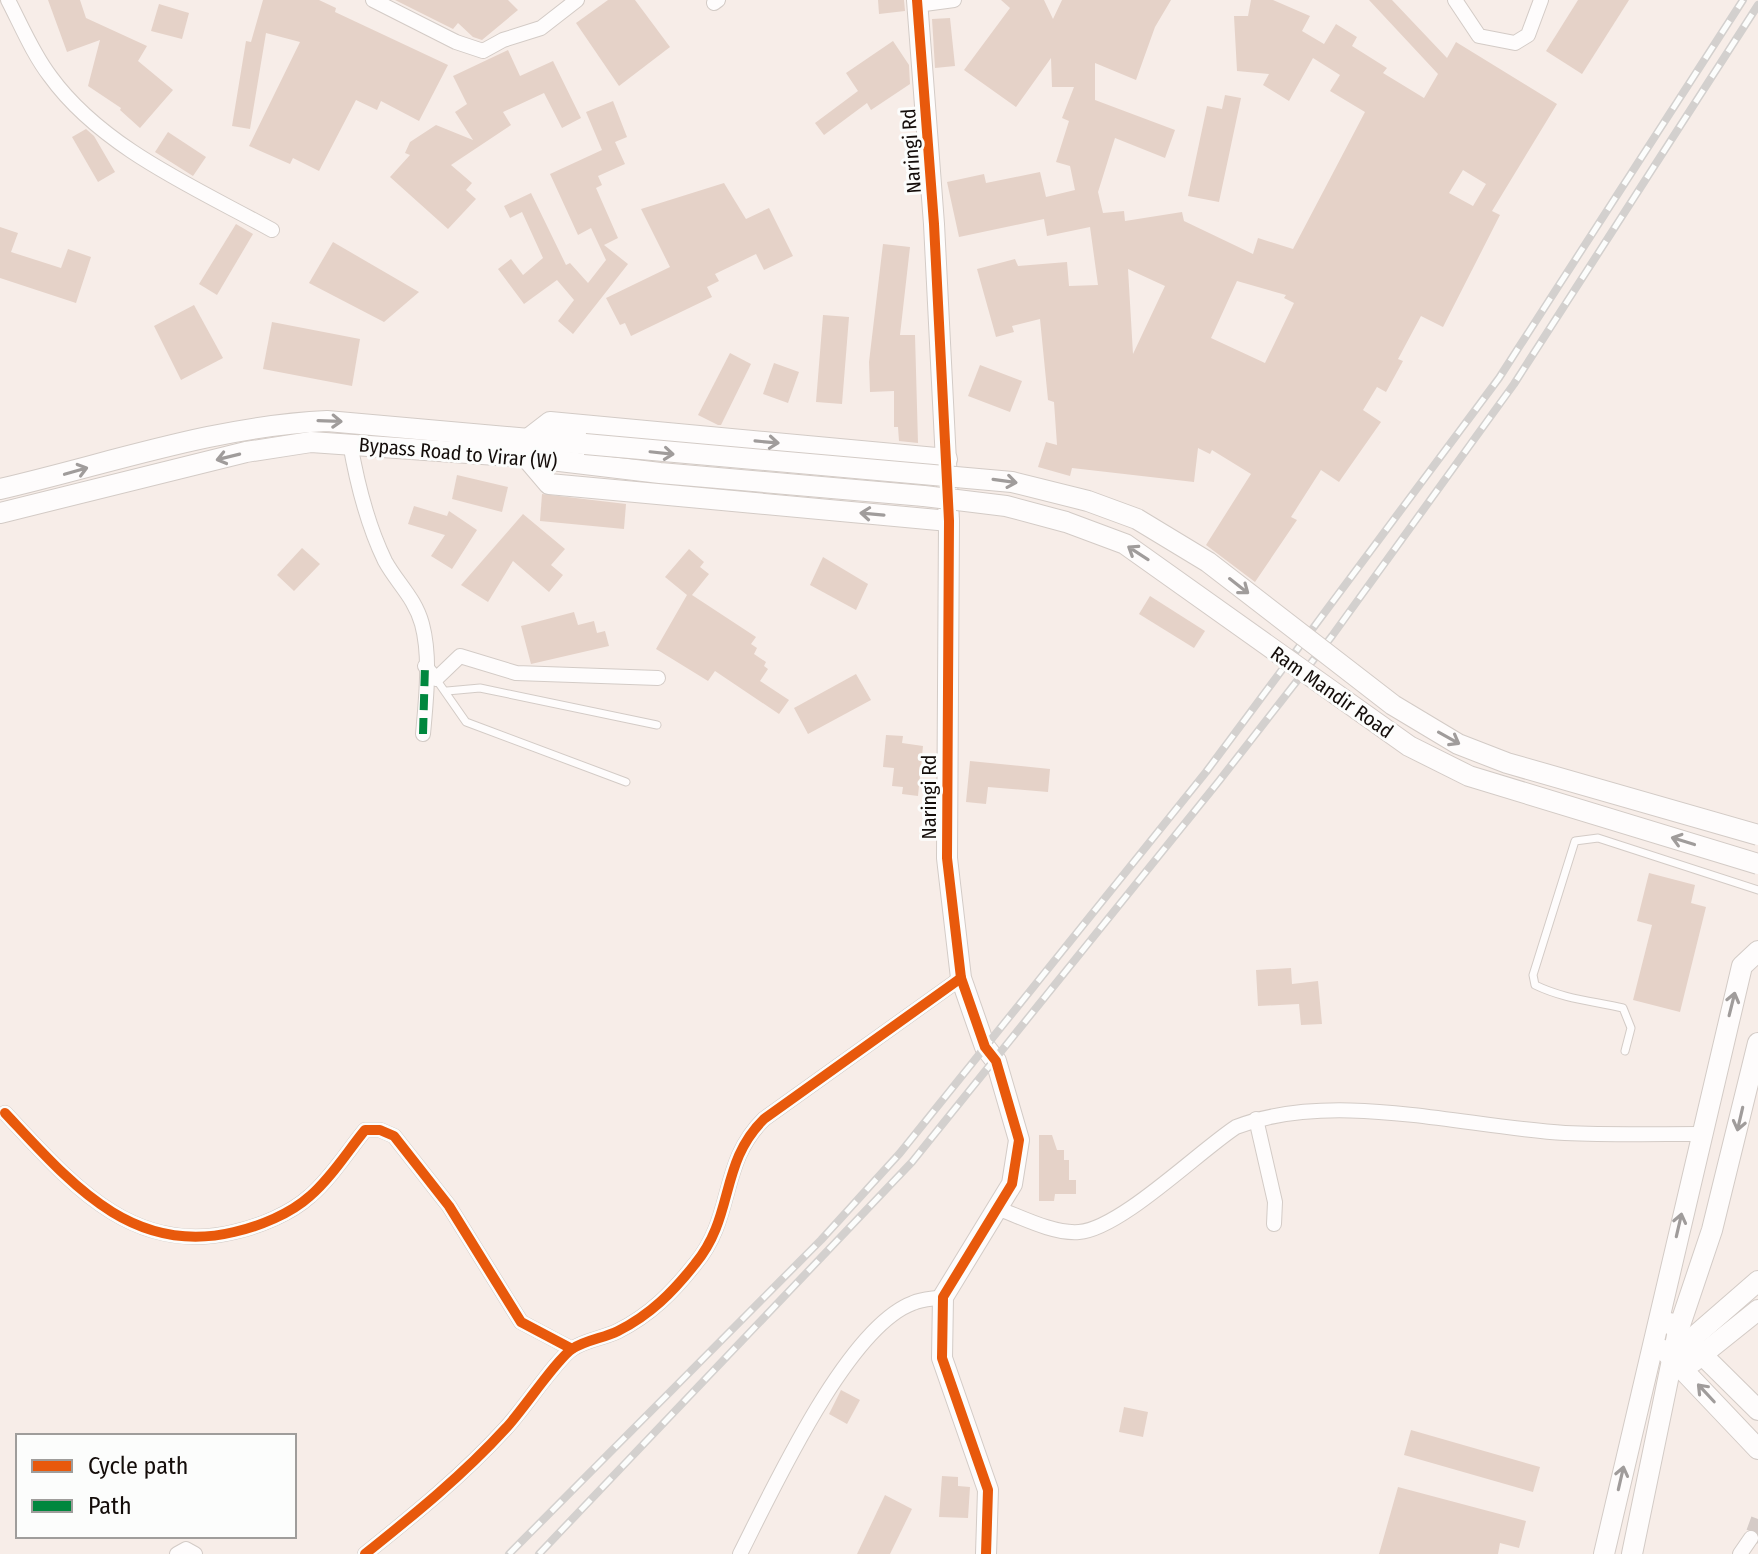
<svg xmlns="http://www.w3.org/2000/svg" width="1758" height="1554" viewBox="0 0 1758 1554" font-family="'Fira Sans Condensed',sans-serif">
  <rect width="100%" height="100%" fill="#f7ede8"/>
  <!-- building -->
  <g fill="#e5d2c8" fill-rule="evenodd">
    <polygon points="48,0 80,0 86,18 147,46 138,61 173,90 140,128 120,110 121,108 88,86 100,40 67,52"/>
    <polygon points="263,0 319,0 336,8 335,12 448,65 419,121 381,101 377,110 356,100 319,171 293,158 290,164 249,146 300,42 266,33 250,129 232,126 246,41 251,42"/>
    <polygon points="395,0 508,0 518,10 482,40 473,37 458,23 453,29"/>
    <polygon points="608,0 635,0 670,47 619,86 576,23"/>
    <polygon points="878,0 904,0 905,11 879,14"/>
    <path d="M1001,0H1044L1053,19L1062,0H1171L1155,27L1136,80L1095,63V100L1175,130L1165,158L1115,138L1098,192L1103,213L1124,211L1125,221L1182,212L1184,221L1253,254L1258,238L1293,249L1365,112L1330,91L1340,75L1313,58L1289,101L1263,85L1269,74L1237,71L1234,16H1248L1251,0H1273L1310,16L1302,31L1324,44L1336,24L1357,37L1352,46L1387,68L1383,73L1424,98L1438,74L1369,0H1392L1447,58L1456,42L1557,104L1492,211L1500,215L1443,327L1421,316L1398,359L1403,361L1386,392L1377,387L1363,410L1381,422L1339,482L1321,470L1291,517L1297,520L1255,582L1206,545L1251,474L1212,450L1210,454L1198,448L1194,482L1072,468L1070,476L1038,467L1046,442L1057,445L1054,402L1048,400L1040,319L1012,326L1014,332L996,337L977,269L1015,259L1018,266L1067,262L1069,286L1098,285L1090,227L1047,236L1044,219L959,237L947,182L984,174L986,183L1040,172L1046,197L1075,190L1070,166L1056,162L1069,121L1062,118L1074,87H1052L1051,58L1016,107L964,70L1010,8ZM1463,170L1486,184L1473,206L1449,193ZM1128,269L1165,286L1133,354ZM1237,281L1286,295L1284,298L1294,303L1265,363L1211,338Z"/>
    <polygon points="1578,0 1629,0 1582,74 1546,51"/>
    <polygon points="159,4 189,13 182,39 151,31"/>
    <polygon points="950,18 955,66 935,68 932,19"/>
    <polygon points="893,41 909,65 910,84 871,110 867,103 824,135 815,123 858,91 846,73"/>
    <polygon points="508,50 520,76 553,61 581,118 562,128 544,93 503,112 511,125 451,165 472,183 466,190 476,199 448,229 390,177 410,155 405,153 410,142 436,125 473,140 455,112 467,104 453,76"/>
    <polygon points="1225,95 1241,98 1219,202 1188,196 1207,106 1222,109"/>
    <polygon points="613,101 627,137 615,142 625,164 598,176 602,185 596,188 618,238 604,245 628,264 573,334 558,321 574,300 557,280 524,304 498,269 511,259 523,275 543,258 522,212 510,218 504,206 531,193 566,265 570,263 588,283 606,260 591,228 578,235 550,174 602,150 586,112"/>
    <polygon points="86,129 94,136 115,172 98,182 72,137"/>
    <polygon points="168,132 206,157 193,176 155,152"/>
    <polygon points="724,183 746,219 769,208 793,256 764,270 756,254 715,274 719,281 707,287 712,297 631,336 625,323 620,325 606,298 670,267 641,209"/>
    <polygon points="236,224 253,234 217,295 199,284"/>
    <polygon points="0,227 18,233 11,252 61,268 68,249 91,257 76,303 0,278"/>
    <polygon points="333,242 419,292 384,322 309,283"/>
    <polygon points="883,244 910,247 900,335 915,335 918,443 899,441 898,427 894,427 894,391 870,392 869,362"/>
    <polygon points="194,305 223,358 181,380 154,326"/>
    <polygon points="823,315 849,317 842,404 816,402"/>
    <polygon points="272,322 360,339 352,386 263,369"/>
    <polygon points="730,353 751,364 721,425 718,425 698,415"/>
    <polygon points="774,363 799,372 788,403 763,394"/>
    <polygon points="980,365 1022,381 1010,412 968,396"/>
    <polygon points="457,475 508,487 502,512 452,499"/>
    <polygon points="542,494 626,504 624,529 540,521"/>
    <polygon points="414,506 447,516 449,511 477,530 452,569 431,556 445,535 408,524"/>
    <polygon points="523,514 565,549 551,565 563,575 549,592 513,561 488,602 461,585"/>
    <polygon points="302,548 320,564 294,591 277,575"/>
    <polygon points="689,549 704,562 700,567 709,574 692,595 756,637 751,644 757,648 754,654 766,662 764,666 768,669 760,681 789,700 779,714 715,671 708,681 656,649 687,595 665,577"/>
    <polygon points="823,557 868,584 856,610 810,585"/>
    <polygon points="1150,596 1205,631 1194,648 1139,614"/>
    <polygon points="574,612 578,625 594,621 597,633 605,631 609,646 531,664 521,626"/>
    <polygon points="856,674 871,700 808,734 794,708"/>
    <polygon points="886,735 903,736 902,743 923,746 918,796 902,794 903,787 892,786 894,768 883,767"/>
    <polygon points="970,761 1050,769 1048,792 988,787 986,804 966,802"/>
    <polygon points="1649,873 1695,885 1691,903 1706,907 1680,1012 1633,1000 1652,925 1637,921"/>
    <polygon points="1291,968 1292,984 1318,981 1322,1024 1301,1025 1299,1004 1258,1006 1256,970"/>
    <polygon points="1039,1135 1052,1135 1057,1150 1064,1150 1064,1160 1069,1160 1069,1180 1076,1180 1076,1194 1055,1194 1054,1201 1039,1201"/>
    <polygon points="841,1390 860,1400 847,1424 829,1414"/>
    <polygon points="1124,1407 1148,1412 1143,1437 1119,1432"/>
    <polygon points="1411,1430 1540,1467 1533,1492 1404,1455"/>
    <polygon points="942,1476 958,1477 958,1486 970,1487 968,1518 939,1517"/>
    <polygon points="1398,1487 1526,1521 1519,1548 1500,1543 1498,1554 1379,1554"/>
    <polygon points="885,1495 912,1509 890,1554 857,1554"/>
  </g>
  <g fill="none" stroke-linecap="round" stroke-linejoin="round">
    <!-- street-tunnel -->
    <polyline stroke="#d5cbc7" stroke-width="14" stroke-dasharray="14 7" stroke-linecap="butt" points="1758,1519 1751,1538 1758,1536"/>
    <defs>
      <g id="lane">
        <polyline points="436,679 466,722 626,782"/>
        <polyline points="447,691 480,688 657,725"/>
        <path d="M1625,1051L1631,1028L1623,1008C1592,1001 1564,999 1535,985L1533,975L1575,841L1598,838L1758,890"/>
      </g>
      <g id="street">
        <path d="M8,0C21,25 33,54 50,76C102,148 196,188 272,230"/>
        <polyline points="373,0 456,42 483,51 503,40 541,28 577,0"/>
        <polyline points="1455,0 1479,36 1515,43 1528,35 1541,0"/>
        <polyline points="714,3 718,0"/>
        <polyline points="917,5 954,0"/>
        <path d="M350,443C357,483 367,524 385,561C397,583 415,598 422,624C431,657 426,700 423,734"/>
        <polyline points="425,666 436,679 460,656 516,673 658,678"/>
        <path d="M5,1113C69,1181 131,1257 234,1232C260,1226 290,1214 310,1196C331,1178 347,1152 365,1130H380L394,1136L449,1206L521,1322L572,1349"/>
        <polyline points="1256,1119 1275,1202 1274,1224"/>
        <path d="M997,1208C1021,1217 1053,1234 1079,1232C1120,1229 1198,1152 1236,1127C1333,1089 1463,1127 1565,1133C1610,1135 1655,1134 1700,1134"/>
        <polyline points="177,1554 186,1549 195,1554"/>
        <path d="M365,1554C415,1514 463,1475 506,1428C523,1410 556,1360 572,1349C585,1340 604,1338 618,1331C650,1315 673,1292 695,1264C735,1216 719,1163 764,1119L961,978"/>
        <path d="M740,1554C772,1491 847,1327 913,1303C922,1299 933,1299 943,1297"/>
        <polyline points="1740,1554 1751,1538"/>
      </g>
      <g id="secondary">
        <polyline points="917,0 934,224 949,521 947,858 961,978 985,1047 996,1061 1019,1140 1012,1184 943,1297 942,1358 988,1490 986,1554"/>
        <polyline points="528,439 550,422 947,459"/>
        <polyline points="526,457 549,484 949,521"/>
        <path d="M0,489C108,464 215,426 327,421L585,444"/>
        <polyline points="0,513 246,452 311,442 526,457 660,473 924,496"/>
        <polyline points="1670,1323 1758,1410"/>
        <polyline points="1664,1350 1758,1449"/>
        <polyline points="1683,1352 1689,1341 1758,1281"/>
        <polyline points="1693,1362 1758,1310"/>
        <polyline points="1604,1554 1742,966 1758,951"/>
        <polyline points="1632,1554 1678,1331 1712,1230 1758,1043"/>
      </g>
    </defs>
    <!-- lane casing -->
    <use href="#lane" stroke="#d3cbc6" stroke-width="9"/>
    <!-- street casing -->
    <use href="#street" stroke="#d3cbc6" stroke-width="16"/>
    <!-- secondary casing -->
    <use href="#secondary" stroke="#d3cbc6" stroke-width="22"/>
    <!-- lane -->
    <use href="#lane" stroke="#fefcfc" stroke-width="7"/>
    <!-- street -->
    <use href="#street" stroke="#fefcfc" stroke-width="14"/>
    <!-- secondary -->
    <use href="#secondary" stroke="#fefcfc" stroke-width="20"/>
    <defs>
      <g id="rail">
        <polyline points="509,1554 821,1240 900,1153 1206,772 1499,378 1743,0"/>
        <polyline points="539,1554 912,1162 1219,781 1332,636 1514,384 1758,5"/>
      </g>
    </defs>
    <!-- rail casing -->
    <use href="#rail" stroke="#d3d0ce" stroke-width="8"/>
    <!-- rail -->
    <use href="#rail" stroke="#fcfdfc" stroke-width="5" stroke-dasharray="15" stroke-linecap="butt"/>
    <defs>
      <g id="secondary-bridge">
        <polyline points="585,444 1012,482 1088,501 1137,519 1208,562 1393,705 1458,744 1507,763 1758,835"/>
        <polyline points="924,496 1006,506 1066,522 1125,544 1409,746 1469,776 1758,864"/>
      </g>
    </defs>
    <!-- secondary-bridge casing -->
    <use href="#secondary-bridge" stroke="#d3cbc6" stroke-width="22" stroke-linecap="butt"/>
    <!-- secondary-bridge -->
    <use href="#secondary-bridge" stroke="#fefcfc" stroke-width="20"/>
    <!-- quiet -->
    <polyline stroke="#00873e" stroke-width="8" stroke-dasharray="16 8" stroke-linecap="butt" points="423,734 425,665"/>
    <defs>
      <g id="cycleway">
        <polyline points="917,0 934,224 949,521 947,858 961,978 985,1047 996,1061 1019,1140 1012,1184 943,1297 942,1358 988,1490 986,1554"/>
        <path d="M5,1113C69,1181 131,1257 234,1232C260,1226 290,1214 310,1196C331,1178 347,1152 365,1130H380L394,1136L449,1206L521,1322L572,1349"/>
        <path d="M365,1554C415,1514 463,1475 506,1428C523,1410 556,1360 572,1349C585,1340 604,1338 618,1331C650,1315 673,1292 695,1264C735,1216 719,1163 764,1119L961,978"/>
      </g>
    </defs>
    <!-- cycleway casing -->
    <use href="#cycleway" stroke="#fcfdfc" stroke-width="15"/>
    <!-- cycleway -->
    <use href="#cycleway" stroke="#e8590c" stroke-width="10"/>
  </g>
  <!-- one-way arrows -->
  <defs><path id="oneway-shaft" d="M-6 0H5M1.5-3L5.5 0L1.5 3" fill="none" stroke-width="1.6" stroke-linecap="round" stroke-linejoin="round" transform="scale(2)"/></defs>
  <g stroke="#a09c9b">
    <use href="#oneway-shaft" transform="translate(330 421) rotate(2)"/>
    <use href="#oneway-shaft" transform="translate(767 442) rotate(5)"/>
    <use href="#oneway-shaft" transform="translate(662 453) rotate(6)"/>
    <use href="#oneway-shaft" transform="translate(228 457) rotate(166)"/>
    <use href="#oneway-shaft" transform="translate(76 471) rotate(-16)"/>
    <use href="#oneway-shaft" transform="translate(1005 481) rotate(8)"/>
    <use href="#oneway-shaft" transform="translate(872 514) rotate(-175)"/>
    <use href="#oneway-shaft" transform="translate(1138 553) rotate(-147)"/>
    <use href="#oneway-shaft" transform="translate(1239 586) rotate(38)"/>
    <use href="#oneway-shaft" transform="translate(1449 738) rotate(29)"/>
    <use href="#oneway-shaft" transform="translate(1683 841) rotate(-163)"/>
    <use href="#oneway-shaft" transform="translate(1732 1004) rotate(-76)"/>
    <use href="#oneway-shaft" transform="translate(1740 1119) rotate(103)"/>
    <use href="#oneway-shaft" transform="translate(1679 1225) rotate(-77)"/>
    <use href="#oneway-shaft" transform="translate(1706 1393) rotate(-133)"/>
    <use href="#oneway-shaft" transform="translate(1621 1478) rotate(-77)"/>
  </g>
  <g text-anchor="middle" stroke-width="6" stroke-linejoin="round" paint-order="stroke">
    <!-- street labels -->
    <g font-size="20" fill="#140d0a" stroke="#fcfdfc">
      <text transform="translate(911 151) rotate(-94)" y="7">Naringi Rd</text>
      <text transform="translate(458 453) rotate(5)" y="7">Bypass Road to Virar (W)</text>
      <text transform="translate(1332 692) rotate(35)" y="7">Ram Mandir Road</text>
      <text transform="translate(929 797) rotate(-90)" y="7">Naringi Rd</text>
    </g>
  </g>
  <!-- legend -->
  <rect x="16" y="1434" width="280" height="104" fill="#fcfdfc" stroke="#9f9d9b" stroke-width="2"/>
  <rect x="32" y="1460" width="40" height="12" fill="#e8590c" stroke="#9f9d9b" stroke-width="2"/>
  <text x="88" y="1474" font-size="24" fill="#140d0a">Cycle path</text>
  <rect x="32" y="1500" width="40" height="12" fill="#00873e" stroke="#9f9d9b" stroke-width="2"/>
  <text x="88" y="1514" font-size="24" fill="#140d0a">Path</text>
</svg>
